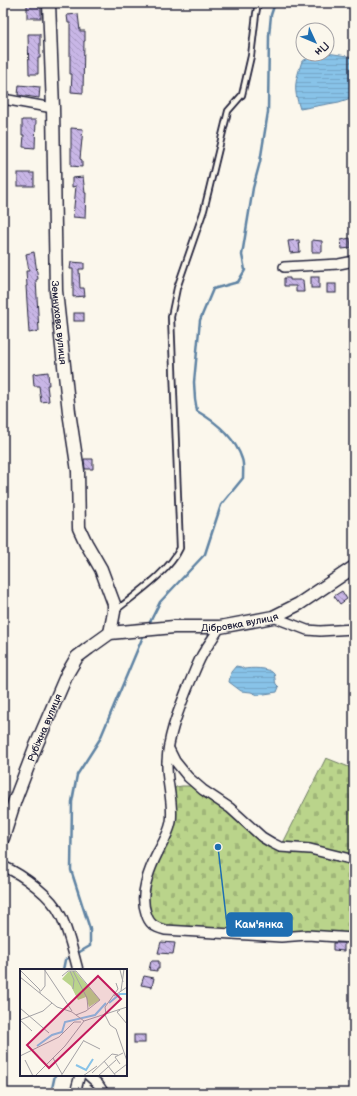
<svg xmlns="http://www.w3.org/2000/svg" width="357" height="1096" viewBox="0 0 357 1096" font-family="'Balsamiq Sans',sans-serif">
  <defs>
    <pattern id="cemetery-stones" width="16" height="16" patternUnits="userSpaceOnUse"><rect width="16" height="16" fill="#bad48b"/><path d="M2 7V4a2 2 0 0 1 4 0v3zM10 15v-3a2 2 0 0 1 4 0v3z" fill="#a0b679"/></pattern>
    <pattern id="water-rules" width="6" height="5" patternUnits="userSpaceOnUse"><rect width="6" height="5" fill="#88c3e8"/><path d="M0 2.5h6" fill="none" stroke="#75a7c8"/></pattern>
    <pattern id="building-back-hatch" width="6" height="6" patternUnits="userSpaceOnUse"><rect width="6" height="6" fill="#c8b6e6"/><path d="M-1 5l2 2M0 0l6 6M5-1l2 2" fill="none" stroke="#ac9cc6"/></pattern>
  </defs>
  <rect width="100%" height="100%" fill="#fbf7ec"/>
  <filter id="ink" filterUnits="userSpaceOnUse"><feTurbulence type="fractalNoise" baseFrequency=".025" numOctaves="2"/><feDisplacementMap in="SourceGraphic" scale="8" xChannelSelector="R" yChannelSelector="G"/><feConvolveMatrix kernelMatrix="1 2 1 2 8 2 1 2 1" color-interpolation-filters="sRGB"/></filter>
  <g filter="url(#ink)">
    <!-- cemetery -->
    <polygon fill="url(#cemetery-stones)" stroke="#6e7b63" points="326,758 354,769 354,937 280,935 173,928 152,921 147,906 149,882 162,850 173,792 176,787 182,786 192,786 213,799 261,839 283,843"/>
    <!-- water -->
    <g fill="url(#water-rules)" stroke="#5f83a3">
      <path d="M327,53L354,57V97L339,102L300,109C293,88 295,82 302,61L318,54Z"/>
      <path d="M236,666L241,667L244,669C250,668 270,667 274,674C275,676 275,682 276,684L279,687L277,692L258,695L251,692L241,691L229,682L231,672Z"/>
    </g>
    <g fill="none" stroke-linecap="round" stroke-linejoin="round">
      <!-- stream -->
      <g stroke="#5f83a3" stroke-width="2.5">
        <path d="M148,626L160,602L205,554L221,505L243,478C243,472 244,464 242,459C235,437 216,422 197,411L195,399L194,382L200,320L213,289L238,282L245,270L242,255L253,188L260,162L268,112L269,36L271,15L275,3"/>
        <polyline points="76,954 90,946 90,929 71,870 72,802 77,775 100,739 144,634"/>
        <polyline points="63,970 65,960 72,956"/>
        <polyline points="51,1093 55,1075"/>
      </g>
    </g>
    <!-- building -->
    <g fill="url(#building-back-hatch)" stroke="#22223b">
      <rect x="27" y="4" width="14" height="14"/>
      <polygon points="78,14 80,31 85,31 85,41 84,41 83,93 71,92 72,74 70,74 70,23 68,23 67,15"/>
      <polygon points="28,34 40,34 40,58 38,58 38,74 29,74"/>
      <polygon points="19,85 40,87 39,98 18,95"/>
      <polygon points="22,120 36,120 35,148 23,147 24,135 22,135"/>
      <polygon points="71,128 83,129 80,159 82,160 82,167 71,166"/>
      <rect x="18" y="173" width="16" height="13"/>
      <polygon points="83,177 85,193 86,193 85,218 73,217 76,186 72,187 72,178"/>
      <polygon points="350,238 351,248 342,249 341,240"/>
      <polygon points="299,240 300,252 290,253 288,241"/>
      <polygon points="312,240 322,241 322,252 312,252"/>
      <polygon points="34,252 38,279 36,280 39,331 29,333 26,286 27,286 26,271 29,271 26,254"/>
      <polygon points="71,262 84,263 84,269 79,269 80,288 84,288 85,296 73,297 73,269 70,269"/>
      <rect x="311" y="277" width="8" height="11"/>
      <polygon points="284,278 290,278 290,280 303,280 304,292 296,292 296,286 284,286"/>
      <rect x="327" y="284" width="9" height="9"/>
      <rect x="74" y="313" width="10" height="8"/>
      <polygon points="48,372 49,385 47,385 49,401 41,402 39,386 34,386 33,374"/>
      <polygon points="84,459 93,459 93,469 85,469"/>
      <polygon points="342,591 347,599 340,604 334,596"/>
      <polygon points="161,942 175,943 173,954 158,953"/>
      <polygon points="333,943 344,943 344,951 333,950"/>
      <polygon points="151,961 159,961 159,969 157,969 157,971 149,970"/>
      <polygon points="144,976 154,978 152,987 141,985"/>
      <rect x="134" y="1035" width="11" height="8"/>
    </g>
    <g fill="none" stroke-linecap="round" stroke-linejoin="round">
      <defs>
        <path id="lane" d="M115,611C136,594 169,572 180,548L171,317L177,288L204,210L228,111L242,95L251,56L256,14L258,3"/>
        <g id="street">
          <polyline points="3,99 53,108"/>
          <polyline points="284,267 339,264 354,261"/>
          <polyline points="273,617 307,630 320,631 354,629"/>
          <path d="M220,627C214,637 207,646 202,655C196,666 192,678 187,689C178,712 168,736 167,762C166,782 174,802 171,822C169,833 163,843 158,852C149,870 139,894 146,913C149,924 154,927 165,930L281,937L307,935L354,938"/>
          <polyline points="169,749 175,761 188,777 203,790 230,808 262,837 272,843 280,847 310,849 354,860"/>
          <path d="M3,866C23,875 52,896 61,916C69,933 73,952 78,970"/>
          <polyline points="88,1075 98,1084 104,1093"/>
          <polyline points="75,1093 80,1075"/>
        </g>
        <g id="secondary">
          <path id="s1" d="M49,3L53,108L56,291L69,412L78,471L79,528L86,543L101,569L114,604V612L110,633"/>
          <path id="s2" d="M3,838L15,800L35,748L67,674L77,657L89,648L110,633L174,627H220L273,617L299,604L354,567"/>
        </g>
      </defs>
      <!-- lane casing -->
      <use href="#lane" stroke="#22223b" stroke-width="8"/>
      <!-- street casing -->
      <use href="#street" stroke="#22223b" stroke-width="12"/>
      <!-- secondary casing -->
      <use href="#secondary" stroke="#22223b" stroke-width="15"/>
      <!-- lane -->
      <use href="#lane" stroke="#fbf7ec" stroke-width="4.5"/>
      <!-- street -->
      <use href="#street" stroke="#fbf7ec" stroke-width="9"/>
      <!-- secondary -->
      <use href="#secondary" stroke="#fbf7ec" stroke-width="12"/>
    </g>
  </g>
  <g text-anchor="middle" stroke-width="3.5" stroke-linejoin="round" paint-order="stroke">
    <!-- street labels -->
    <g font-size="10" fill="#22223b" stroke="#fbf7ec">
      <text dy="4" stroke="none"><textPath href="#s1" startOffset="320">Земнухова вулиця</textPath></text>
      <text dy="4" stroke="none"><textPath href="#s2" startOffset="367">Дібровка вулиця</textPath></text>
      <text dy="4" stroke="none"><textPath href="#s2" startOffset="118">Рубіжна вулиця</textPath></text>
    </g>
  </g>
  <!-- overview -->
  <g transform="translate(20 969)">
    <rect width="107" height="107" fill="#fbf7ec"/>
    <path d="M55,2L80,31L69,38L66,28L58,31L51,17L42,10L48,3Z" fill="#bad48b"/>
    <path fill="none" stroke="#88c3e8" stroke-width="2" d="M89,34L100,25H107M17,77L32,66L42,63L45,53L75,46L86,34M56,96L66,101L73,90"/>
    <path fill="none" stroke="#a4a2a5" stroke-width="1" d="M24,0L52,42M0,1L20,21V24M100,1L103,13M50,2L54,11L53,20M53,2L67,29L68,40M42,7L48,2H56L80,31L66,42L56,46M0,8L37,38L52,43L64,52M21,22L25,17V1M101,22L104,0M94,27L107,18M0,39L29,64M100,41L97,43L107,55M86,45L85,38L98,20L96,14M85,46L90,56L96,60L107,92M0,51L23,42L32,34M0,51L12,62M64,52L107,38M64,72L80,80M0,87L39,68L54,53H61M33,89L42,105M5,91L13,107M84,92L96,107M100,95L95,88L103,84M72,104L92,85L98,86M94,105L107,95M15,107L45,77L64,52M41,107L64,71M63,107L77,97M78,107L96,91"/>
    <path fill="#c2185b" fill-opacity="0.15" stroke="#c2185b" stroke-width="2" d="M78,7L101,30L29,99L7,76Z"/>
    <rect width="107" height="107" fill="none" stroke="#22223b" stroke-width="2"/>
  </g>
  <!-- callouts -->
  <path fill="none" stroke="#1f6fb2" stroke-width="1.5" d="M218 847L227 925"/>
  <circle fill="#1f6fb2" stroke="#fbf7ec" stroke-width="1.5" cx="218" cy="847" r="4"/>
  <rect fill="#1f6fb2" stroke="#1f6fb2" stroke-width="1.5" x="227" y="913" width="65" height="23" rx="4"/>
  <g font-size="11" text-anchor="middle" font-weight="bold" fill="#fff">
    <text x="259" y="928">Кам'янка</text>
  </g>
  <!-- margin -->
  <rect width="357" height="1096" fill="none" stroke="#fbf7ec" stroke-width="16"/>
  <rect x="8" y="8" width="341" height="1080" fill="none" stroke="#22223b" stroke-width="1.5" filter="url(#ink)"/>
  <!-- north arrow -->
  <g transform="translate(315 42) rotate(134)"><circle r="19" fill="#fbf7ec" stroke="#a4a2a5"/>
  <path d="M0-3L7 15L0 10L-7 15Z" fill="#1f6fb2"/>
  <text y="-6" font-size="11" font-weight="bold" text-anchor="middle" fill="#22223b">Пн</text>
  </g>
</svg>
